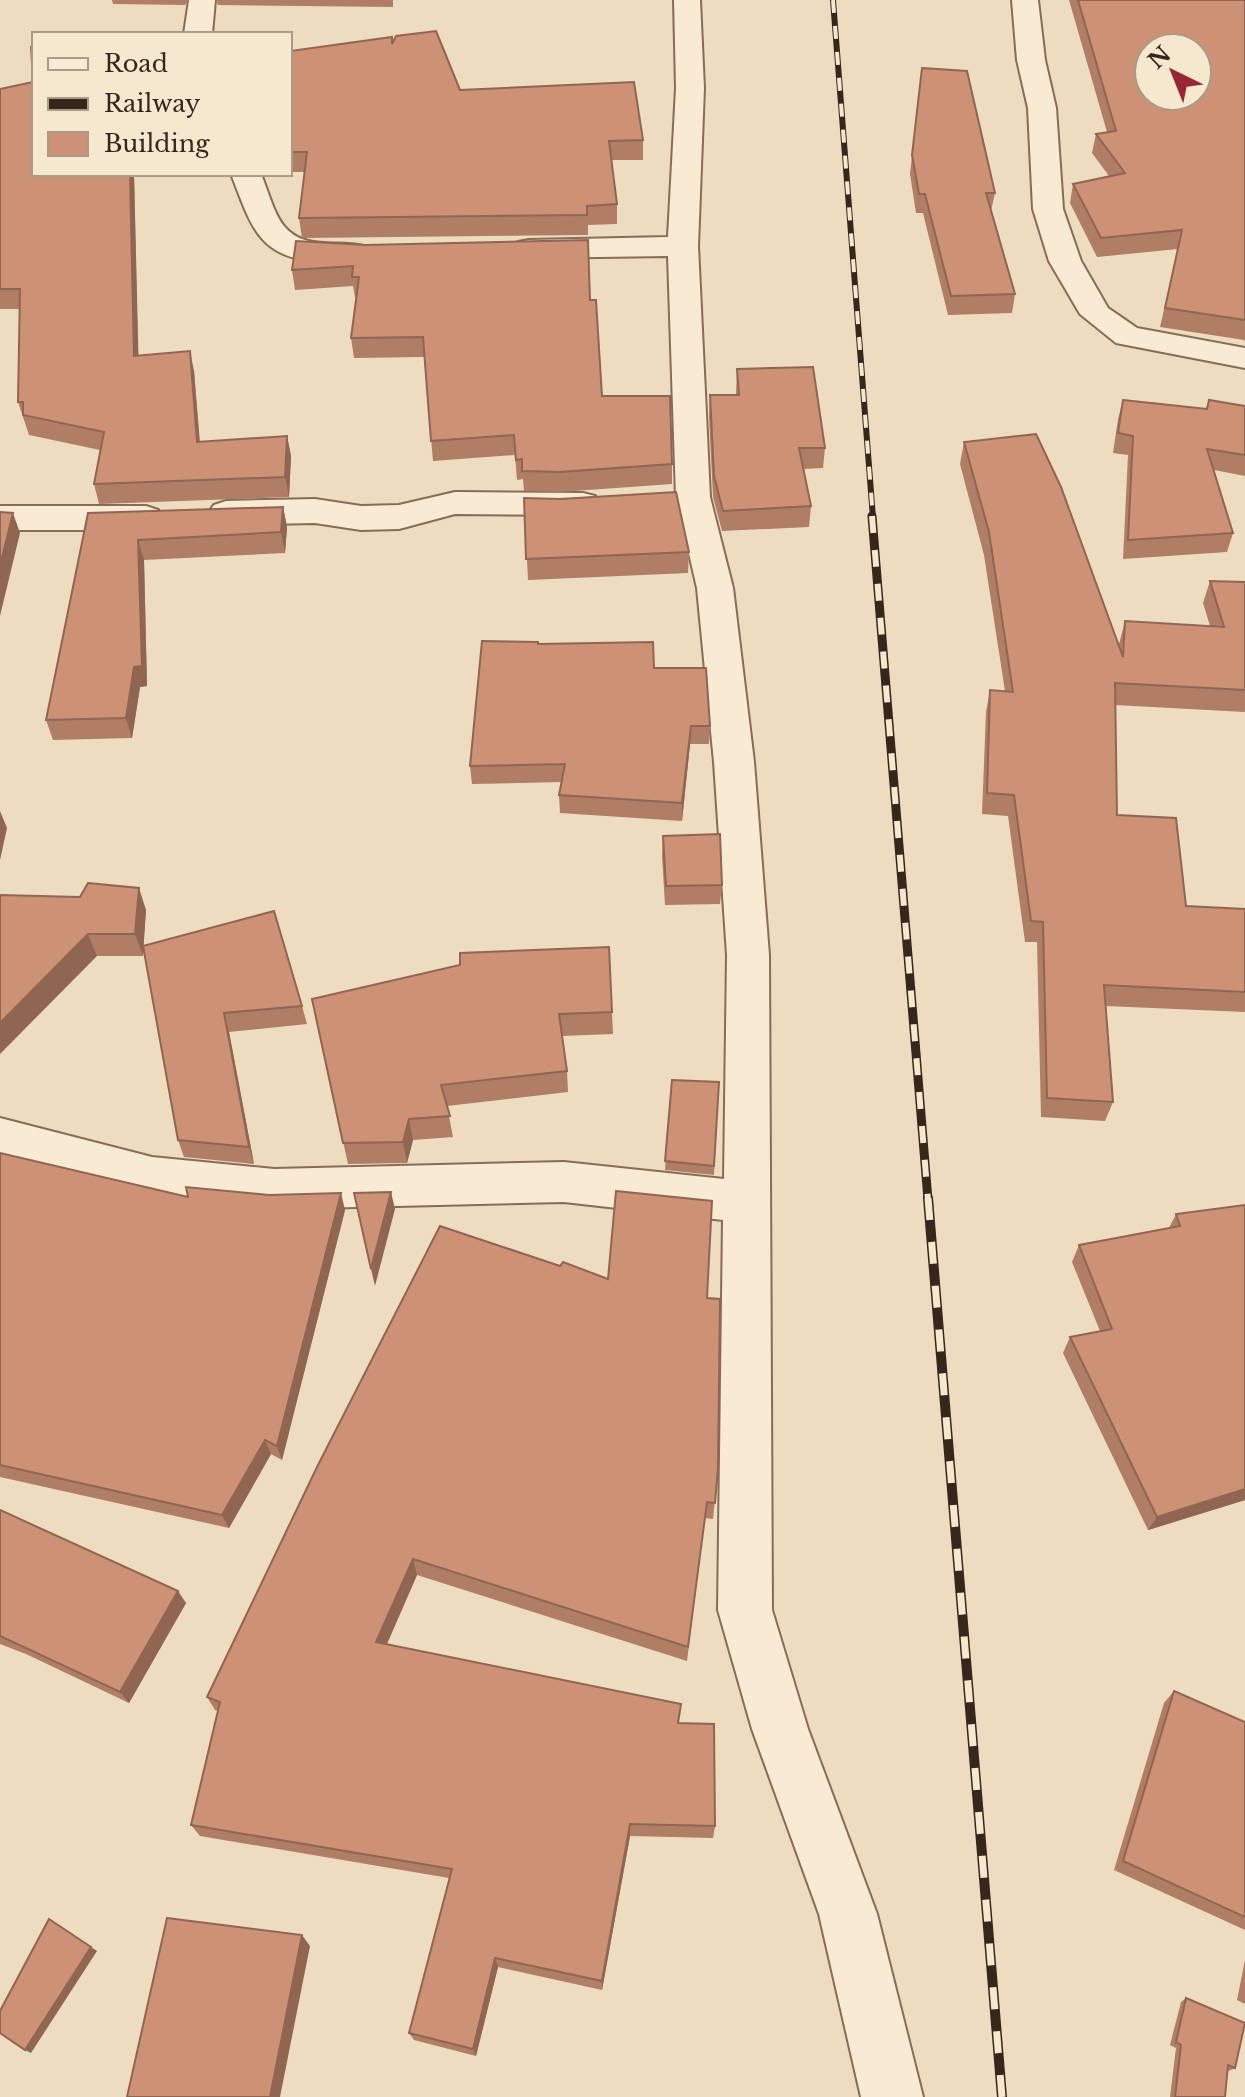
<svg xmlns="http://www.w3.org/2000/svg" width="1245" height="2097" viewBox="0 0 1245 2097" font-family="'Libre Baskerville',serif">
  <rect width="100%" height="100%" fill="#eedcc0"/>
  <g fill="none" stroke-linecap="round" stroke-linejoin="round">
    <defs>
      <g id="street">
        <polygon points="189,0 215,0 212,34 184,34"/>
        <polygon points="674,0 700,0 704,88 698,246 710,497 733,588 754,762 769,955 772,1610 808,1729 877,1914 923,2097 861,2097 819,1914 752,1729 718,1610 723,1220 564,1202 274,1209 152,1197 0,1156 0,1118 152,1157 274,1169 564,1162 724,1179 727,955 714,762 697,588 676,497 668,256 529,258 518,256 514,249 518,242 529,240 668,237 676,88"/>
        <polygon points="1012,0 1038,0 1045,60 1056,108 1063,209 1081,261 1108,308 1137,328 1245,348 1245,368 1116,343 1080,314 1049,261 1033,209 1028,108 1017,60"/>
        <path d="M231,174H261C276,211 278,241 324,243C338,244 350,243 363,246L367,253L363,260C347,264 330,262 313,261C256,256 250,221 231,174Z"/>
        <polygon points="455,492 583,493 595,496 601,504 595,512 583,515 455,514 399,529 361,530 315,523 226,525 214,521 208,513 214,505 226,501 315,499 361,506 399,505"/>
        <polygon points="0,506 146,506 158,510 164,518 158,526 146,530 0,530"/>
      </g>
    </defs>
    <!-- street casing -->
    <use href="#street" stroke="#876c58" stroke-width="4"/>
    <!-- street -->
    <use href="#street" fill="#f9ead3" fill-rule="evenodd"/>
    <defs>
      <polyline id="rail-far2" points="833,0 873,518"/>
      <polyline id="rail-far1" points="872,516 928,1200"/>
      <polyline id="rail" points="928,1198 1002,2097"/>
    </defs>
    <!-- rail-far2 casing -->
    <use href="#rail-far2" stroke="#37261c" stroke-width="6"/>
    <!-- rail-far1 casing -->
    <use href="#rail-far1" stroke="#37261c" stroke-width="9"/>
    <!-- rail casing -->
    <use href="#rail" stroke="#37261c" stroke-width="10"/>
    <!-- rail-far2 -->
    <use href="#rail-far2" stroke="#f6e7cf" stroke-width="4" stroke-dasharray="13" stroke-linecap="butt"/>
    <!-- rail-far1 -->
    <use href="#rail-far1" stroke="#f6e7cf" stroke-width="6" stroke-dasharray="17" stroke-linecap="butt"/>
    <!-- rail -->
    <use href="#rail" stroke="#f6e7cf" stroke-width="7" stroke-dasharray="22" stroke-linecap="butt"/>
  </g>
  <!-- wall -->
  <g fill="#b07d65">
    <polygon points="112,0 188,0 185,5 113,4"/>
    <polygon points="216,0 393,0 393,7 218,5"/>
    <polygon points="1069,0 1245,0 1245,342 1244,340 1160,327 1178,249 1097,257 1070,203 1073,184 1109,176 1092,153 1096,134 1107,132"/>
    <polygon points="393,43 460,90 643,140 643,160 611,160 617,204 617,224 588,225 588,235 302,238 299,218 305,172 290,172 290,51"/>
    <polygon points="922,68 995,193 991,211 1015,294 1012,313 948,315 923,213 916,213 910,174"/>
    <polygon points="33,82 34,174 134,174 138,356 194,371 200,442 287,436 291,456 289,497 99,504 94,484 100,450 29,435 18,402 20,309 0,309 0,89"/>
    <polygon points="296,241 590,300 602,396 672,464 672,484 560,492 524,491 523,479 517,480 515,455 433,461 424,357 354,358 351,338 357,297 355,297 353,286 295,290 292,270"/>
    <polygon points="737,369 825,448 823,468 803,469 811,506 809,527 722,531 713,497 709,416 710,395 736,395"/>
    <polygon points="1123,400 1206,409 1209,400 1245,406 1245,476 1214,470 1233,533 1227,552 1123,559 1128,455 1113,453 1118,419"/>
    <polygon points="964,442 1119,644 1125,621 1210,626 1203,603 1210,581 1245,582 1245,712 1115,705 1117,815 1186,906 1245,909 1245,1012 1106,1006 1113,1102 1105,1121 1041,1117 1037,942 1025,942 1008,816 982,814 986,712 990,690 1005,691 984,555 960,464"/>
    <polygon points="524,498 689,552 688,573 528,580"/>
    <polygon points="283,507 287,527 285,553 144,560 147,686 140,687 132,738 53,740 46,720 88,513"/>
    <polygon points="538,644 654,668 710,726 709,744 690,744 682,821 560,813 559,795 562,782 472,784 470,766"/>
    <polygon points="663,836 722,885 720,904 665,905 662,856"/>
    <polygon points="0,895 146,910 143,946 302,1006 307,1024 229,1032 254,1164 184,1157 178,1140 143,948 143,956 97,956"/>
    <polygon points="312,999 612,1012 613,1034 562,1036 567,1071 568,1092 447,1106 453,1137 413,1140 407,1163 348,1164"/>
    <polygon points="672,1080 719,1082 714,1175 665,1170"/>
    <polygon points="0,1153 188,1197 345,1210 282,1460 271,1454 229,1528 0,1477"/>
    <polygon points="1245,1205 1245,1500 1148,1530 1063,1353 1070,1337 1100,1331 1072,1262 1079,1245 1169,1228 1176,1214"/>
    <polygon points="560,1266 608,1279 707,1298 718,1468 713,1519 705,1518 687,1661 417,1575 387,1644 679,1723 715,1826 713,1838 630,1836 602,1990 498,1967 476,2056 414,2040 409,2033 449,1878 200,1836 191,1825 218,1711 215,1710 207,1697"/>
    <polygon points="0,1510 186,1603 129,1703 26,1654 0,1644"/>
    <polygon points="1174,1691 1245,1722 1245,1930 1114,1870 1164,1703"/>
    <polygon points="1245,1960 1245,2004 1237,2000"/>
    <polygon points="1186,1998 1235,2068 1229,2071 1228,2070 1225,2097 1170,2097 1176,2048 1170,2045 1181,2002"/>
  </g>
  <!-- shaded-wall -->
  <g fill="#906652">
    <polygon points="130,174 134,174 139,377 134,356"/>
    <polygon points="190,351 194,371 201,462 197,442"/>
    <polygon points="287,436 291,456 289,497 285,477"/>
    <polygon points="283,507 287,527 285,553 281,532"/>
    <polygon points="13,513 20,533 0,616 0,566"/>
    <polygon points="138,540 144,560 147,686 140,687 132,738 126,718"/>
    <polygon points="691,726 690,744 682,821 682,803"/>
    <polygon points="0,811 7,828 0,860"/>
    <polygon points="139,888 146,910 143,956 135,934"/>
    <polygon points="88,934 97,956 0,1054 0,1023"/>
    <polygon points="224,1013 229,1032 254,1164 249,1147"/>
    <polygon points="409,1119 413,1140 407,1163 403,1142"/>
    <polygon points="391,1192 395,1209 375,1286 371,1269"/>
    <polygon points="341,1193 345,1210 282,1460 277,1446"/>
    <polygon points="265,1440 271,1454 229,1528 222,1515"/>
    <polygon points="1245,1489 1245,1500 1148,1530 1157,1517"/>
    <polygon points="413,1559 417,1575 381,1657 376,1642"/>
    <polygon points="178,1591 186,1603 129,1703 120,1692"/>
    <polygon points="630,1824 630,1836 602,1990 602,1981"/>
    <polygon points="302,1935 310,1946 280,2097 270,2097"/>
    <polygon points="91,1947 97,1951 31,2053 25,2050"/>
    <polygon points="495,1958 498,1967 476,2056 473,2049"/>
  </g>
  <!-- building -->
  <g fill="#cd9175" stroke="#906652" stroke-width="2" fill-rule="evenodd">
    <path d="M1078,0H1245V320L1165,308L1182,230L1101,238L1073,184L1125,173L1096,134L1116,131ZM1149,48H1197V96H1149Z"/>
    <polygon points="436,31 460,90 634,82 643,140 609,141 617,204 587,206 587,215 299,218 307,152 290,152 290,51 392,37 392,44 396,36"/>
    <polygon points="34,46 34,174 130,174 134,356 190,351 197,442 287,436 285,477 94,484 104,432 23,415 23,402 18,402 20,289 0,289 0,89 33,82 31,47"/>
    <polygon points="922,68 967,71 995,193 986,193 1015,294 951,296 925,194 919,194 912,155"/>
    <polygon points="588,240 590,300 596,300 602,396 670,396 672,464 559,472 522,471 522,459 516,460 514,435 431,441 423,337 351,338 359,277 352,277 353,266 292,270 296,241 366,245"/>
    <polygon points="813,367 825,448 799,448 811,506 723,511 714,476 710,395 739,395 737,369"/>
    <polygon points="1123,400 1207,409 1209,400 1245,406 1245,455 1207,449 1233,533 1128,540 1133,436 1118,433"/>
    <polygon points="1036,434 1061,487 1123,657 1125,621 1224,627 1210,581 1245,582 1245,690 1115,683 1117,815 1176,818 1186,906 1245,909 1245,992 1104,985 1113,1102 1047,1098 1043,922 1031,921 1014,795 987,793 990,690 1013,692 989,532 964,442"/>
    <polygon points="676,492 689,552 526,559 524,498 560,499"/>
    <polygon points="283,507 281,532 138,540 142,666 134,667 126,718 46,720 88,513"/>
    <polygon points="0,512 13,513 0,566"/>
    <polygon points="482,641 538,642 538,644 653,642 654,668 706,668 710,726 691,726 682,803 559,795 565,764 470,766"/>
    <polygon points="720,834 722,885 666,886 663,836"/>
    <polygon points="88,883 139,888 135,934 88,934 0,1023 0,895 80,897"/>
    <polygon points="274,911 302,1006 224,1013 249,1147 178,1140 143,946"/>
    <polygon points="609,947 612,1012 559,1014 567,1071 441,1085 450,1116 409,1119 403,1142 343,1143 312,999 460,965 460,953"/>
    <polygon points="672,1080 719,1082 714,1166 665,1161"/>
    <polygon points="0,1153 188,1197 186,1187 269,1195 341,1193 277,1446 265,1440 222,1515 0,1465"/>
    <polygon points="616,1191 712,1201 707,1298 720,1299 718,1468 715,1503 707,1502 688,1647 413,1559 376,1642 681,1704 678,1723 714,1724 715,1826 630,1824 602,1981 495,1958 473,2049 409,2033 452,1869 191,1825 220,1702 207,1697 318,1465 440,1226 560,1266 563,1262 608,1279"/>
    <polygon points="391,1192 371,1269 354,1193"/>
    <polygon points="1245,1205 1245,1489 1157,1517 1070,1337 1112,1329 1079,1245 1180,1226 1176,1214"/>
    <polygon points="0,1510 178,1591 120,1692 0,1636"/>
    <polygon points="1174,1691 1245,1722 1245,1917 1123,1861"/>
    <polygon points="167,1918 302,1935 270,2097 127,2097"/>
    <polygon points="49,1919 91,1947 25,2050 0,2033 0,2011"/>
    <polygon points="1186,1998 1245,2023 1235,2068 1228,2065 1225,2097 1175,2097 1181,2045 1176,2042"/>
  </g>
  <!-- legend -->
  <rect x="32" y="32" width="260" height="144" fill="#f6e7cf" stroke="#aa9a87" stroke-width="2"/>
  <rect x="48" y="58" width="40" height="12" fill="#f9ead3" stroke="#aa9a87" stroke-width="2"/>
  <text x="104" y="72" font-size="24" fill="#37261c">Road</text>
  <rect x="48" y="98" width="40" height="12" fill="#37261c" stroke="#aa9a87" stroke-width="2"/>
  <text x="104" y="112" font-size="24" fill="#37261c">Railway</text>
  <rect x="48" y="132" width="40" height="24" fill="#cd9175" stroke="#aa9a87" stroke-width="2"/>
  <text x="104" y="152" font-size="24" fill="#37261c">Building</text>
  <!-- north arrow -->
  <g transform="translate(1173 72) rotate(317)"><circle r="38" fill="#f6e7cf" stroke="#aa9a87" stroke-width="2"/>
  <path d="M0-6L14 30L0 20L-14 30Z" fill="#972733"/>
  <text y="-12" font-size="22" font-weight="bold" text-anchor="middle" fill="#37261c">N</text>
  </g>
</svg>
